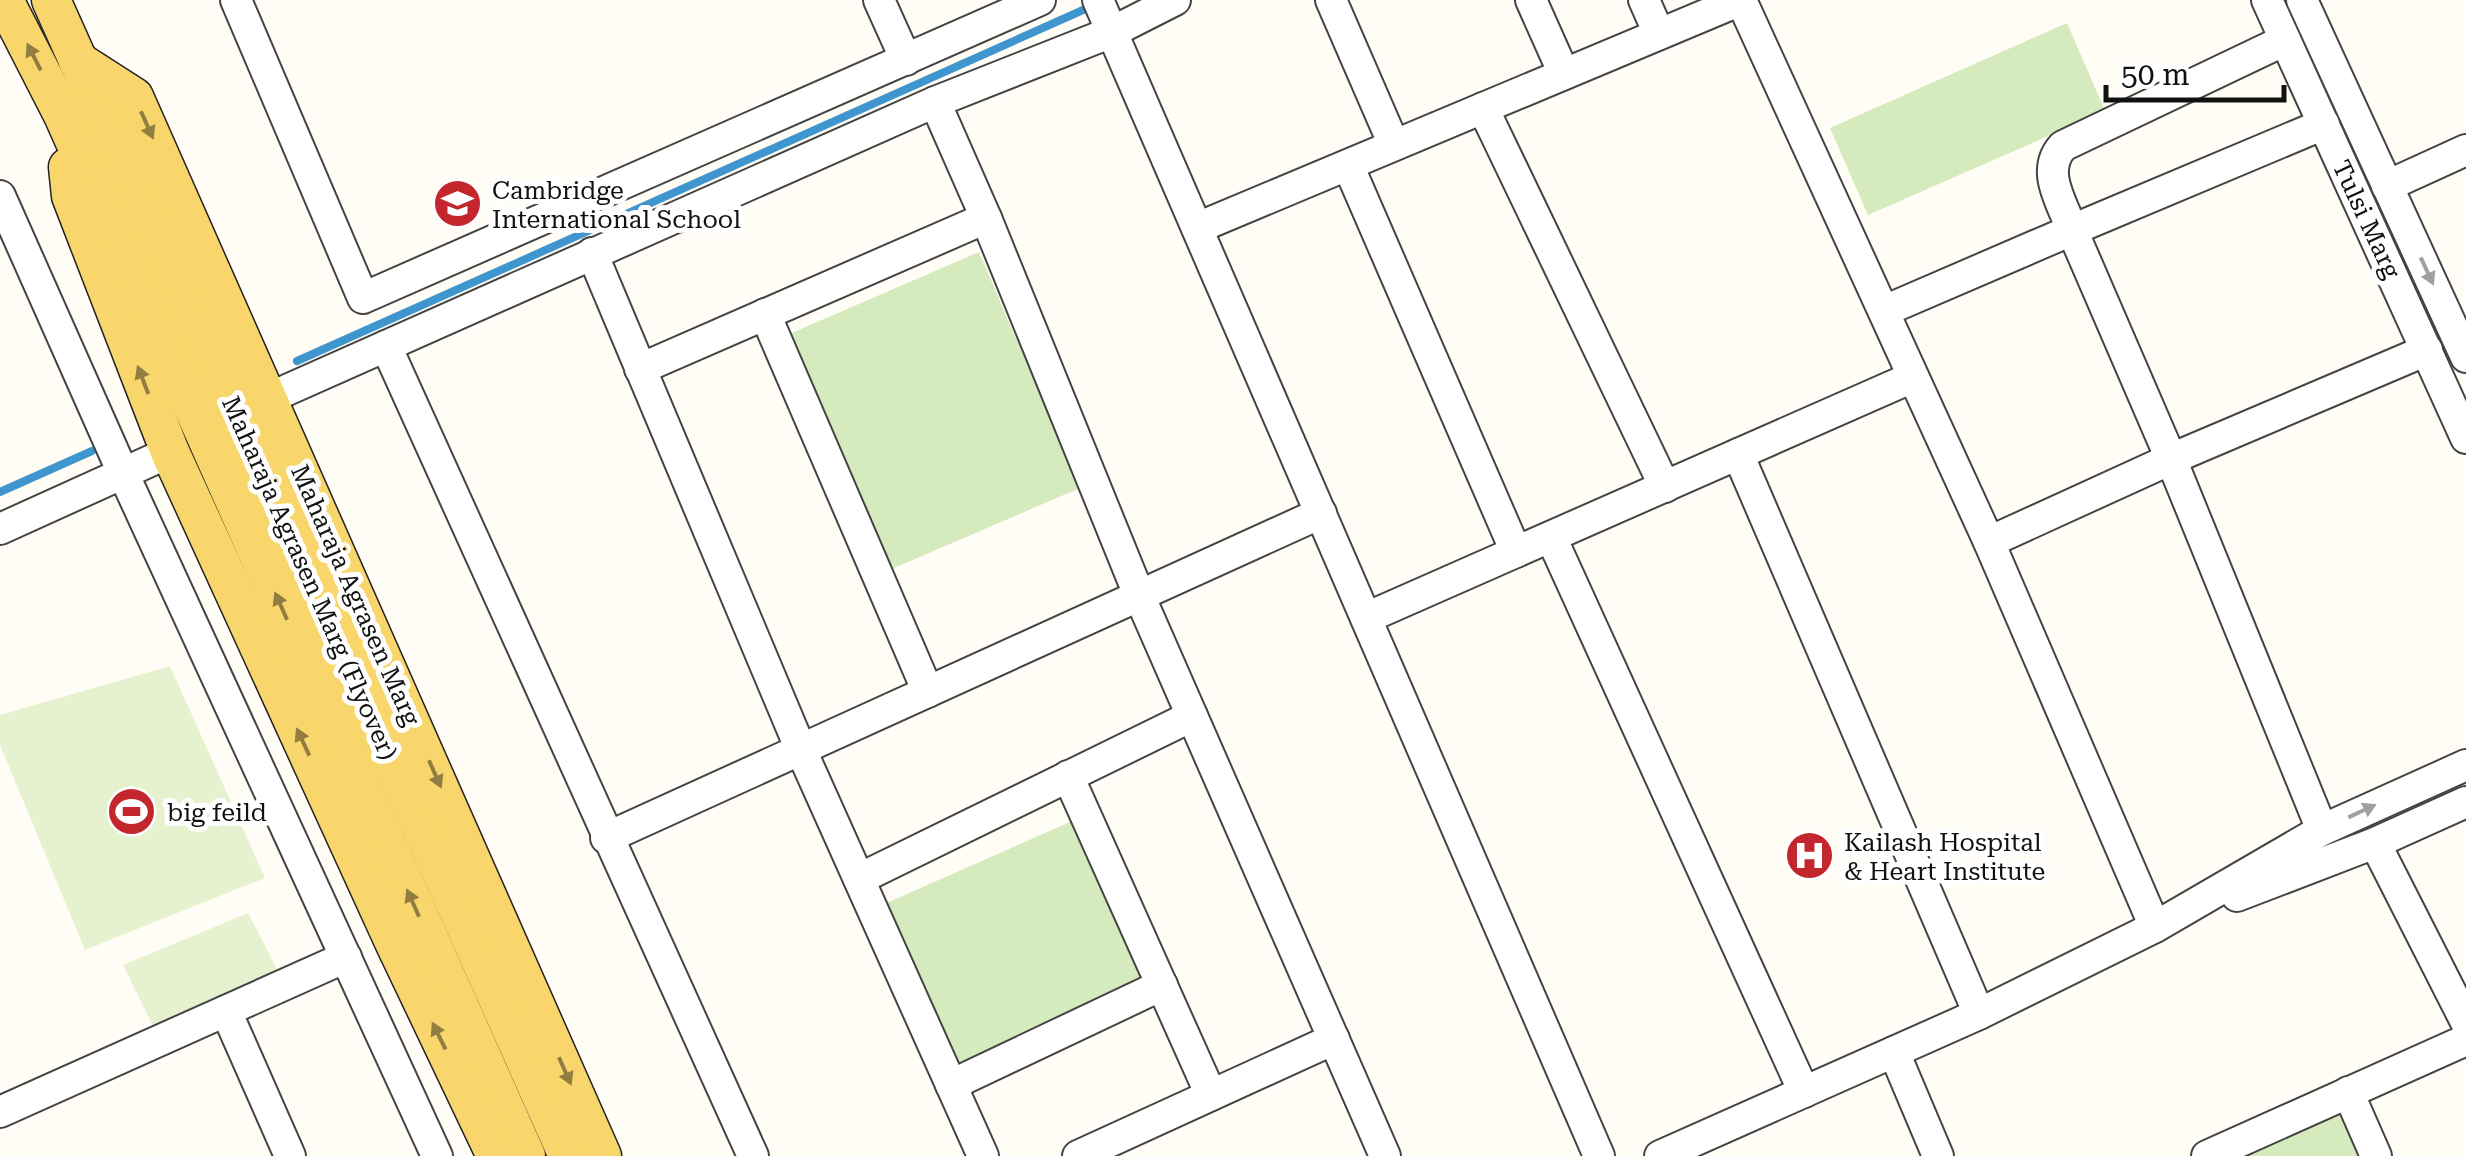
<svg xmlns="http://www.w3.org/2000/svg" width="2466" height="1156" viewBox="0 0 2466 1156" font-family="'Roboto Serif',serif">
  <rect width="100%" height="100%" fill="#fffdf5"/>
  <!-- green -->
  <g fill="#d5ebbd">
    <polygon points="2067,23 2105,111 1868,215 1830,128"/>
    <polygon points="979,252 1080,488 887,571 787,335"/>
    <polygon points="1079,818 1153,990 956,1076 882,905"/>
    <polygon points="2340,1113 2359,1156 2242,1156"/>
  </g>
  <!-- pitch -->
  <g fill="#e6f2cf">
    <polygon points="170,666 265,878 85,950 0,745 0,715"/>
    <polygon points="248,913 279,973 154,1028 123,965"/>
  </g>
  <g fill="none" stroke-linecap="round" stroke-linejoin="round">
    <!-- stream -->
    <g stroke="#3f96cf" stroke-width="8">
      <polyline points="297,361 1092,6"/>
      <polyline points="0,492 92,451"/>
    </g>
    <defs>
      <g id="minor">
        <polyline points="236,0 363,298 1040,0"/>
        <polyline points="879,0 906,60"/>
        <polyline points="1098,0 1599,1156"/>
        <polyline points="1331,0 1394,145"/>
        <polyline points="1531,0 1564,74"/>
        <polyline points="1644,0 1659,34"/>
        <polyline points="1741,0 1989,542 2155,927"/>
        <polyline points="2267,0 2466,438"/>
        <polyline points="2302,0 2466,357"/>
        <polyline points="935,102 986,218 1139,595 1385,1156"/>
        <polyline points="1483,108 1665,487"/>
        <polyline points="1348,165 1516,552"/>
        <polyline points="2387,186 2466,150"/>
        <polyline points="0,196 123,473 437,1156"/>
        <polyline points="1197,228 1741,0"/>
        <polyline points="592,253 801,750 983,1156"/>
        <path d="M1884,311L2072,230C2062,202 2040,171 2063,146L2285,40"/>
        <polyline points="765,314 928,692"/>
        <polyline points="386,346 753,1156"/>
        <polyline points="640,369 986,218"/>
        <polyline points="269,398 935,102 1112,32 1175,0"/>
        <polyline points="1738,454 1979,1014"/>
        <polyline points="0,529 170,452"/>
        <polyline points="1551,537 1804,1092"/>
        <polyline points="1989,542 2171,459 2427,350"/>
        <polyline points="1366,618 1913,377"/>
        <polyline points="1068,776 1211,1095"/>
        <polyline points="2322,830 2171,459 2072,230 2324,124"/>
        <polyline points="606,838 1321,513"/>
        <polyline points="2375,843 2466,1022"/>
        <polyline points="859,879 1192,716"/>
        <polyline points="2237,896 2375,843 2466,802"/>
        <polyline points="226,1011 290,1156"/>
        <polyline points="1894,1052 1938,1156"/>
        <polyline points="951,1085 1162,985"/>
        <polyline points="2348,1092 2376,1156"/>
        <polyline points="0,1112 346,957"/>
        <polyline points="1078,1156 1334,1039"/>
        <polyline points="1660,1156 1979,1014 2155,927 2322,830 2466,765"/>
        <polyline points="2207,1156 2466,1040"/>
      </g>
      <g id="major">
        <polyline points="4,0 63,115 526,1156"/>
        <polyline points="51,0 568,1156"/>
        <polyline points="78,61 134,97 602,1156"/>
        <polyline points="68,167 71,196 170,452 395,944 496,1156"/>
      </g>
    </defs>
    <!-- minor casing -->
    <use href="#minor" stroke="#444" stroke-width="34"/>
    <!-- major casing -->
    <use href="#major" stroke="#222" stroke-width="41"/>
    <!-- minor -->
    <use href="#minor" stroke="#fff" stroke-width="30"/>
    <!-- major -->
    <use href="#major" stroke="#f9d66b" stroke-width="38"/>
  </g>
  <!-- one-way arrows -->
  <defs><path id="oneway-solid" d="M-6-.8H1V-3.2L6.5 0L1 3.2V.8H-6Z" transform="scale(2.5)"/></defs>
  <g fill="#917d42">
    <use href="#oneway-solid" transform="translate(34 57) rotate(-117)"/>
    <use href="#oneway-solid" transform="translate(147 125) rotate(66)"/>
    <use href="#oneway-solid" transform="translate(143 380) rotate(-111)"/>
    <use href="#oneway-solid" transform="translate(281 606) rotate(-114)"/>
    <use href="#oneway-solid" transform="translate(303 742) rotate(-115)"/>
    <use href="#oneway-solid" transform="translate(435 774) rotate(66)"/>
    <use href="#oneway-solid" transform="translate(413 903) rotate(-114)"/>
    <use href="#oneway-solid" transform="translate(439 1036) rotate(-116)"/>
    <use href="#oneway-solid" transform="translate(565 1071) rotate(66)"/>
  </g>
  <g fill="#a0a0a0">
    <use href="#oneway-solid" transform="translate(2427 271) rotate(65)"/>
    <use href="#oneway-solid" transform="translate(2362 811) rotate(-25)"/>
  </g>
  <!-- icons -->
  <defs>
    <symbol id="school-disc" viewBox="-11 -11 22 22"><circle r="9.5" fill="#c4262e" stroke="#fff"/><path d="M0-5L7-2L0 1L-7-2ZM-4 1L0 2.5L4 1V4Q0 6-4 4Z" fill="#fff"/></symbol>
    <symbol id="stadium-disc" viewBox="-11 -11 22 22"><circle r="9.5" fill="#c4262e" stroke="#fff"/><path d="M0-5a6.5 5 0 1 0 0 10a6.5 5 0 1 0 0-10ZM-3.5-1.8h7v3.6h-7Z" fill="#fff"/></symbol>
    <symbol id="hospital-disc" viewBox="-11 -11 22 22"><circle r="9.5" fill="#c4262e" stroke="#fff"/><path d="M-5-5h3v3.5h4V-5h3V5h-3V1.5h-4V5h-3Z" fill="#fff"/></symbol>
  </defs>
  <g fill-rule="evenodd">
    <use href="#school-disc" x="430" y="176" width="55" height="55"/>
    <use href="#stadium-disc" x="104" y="784" width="55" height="55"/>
    <use href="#hospital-disc" x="1782" y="828" width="55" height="55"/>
  </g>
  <g text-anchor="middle" stroke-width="10" stroke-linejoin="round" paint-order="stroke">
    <!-- poi labels -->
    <g font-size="25" fill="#111" stroke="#fff" text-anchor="start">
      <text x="492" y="199">Cambridge<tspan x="492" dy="29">International School</tspan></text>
      <text x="167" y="821">big feild</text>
      <text x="1844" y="851">Kailash Hospital<tspan x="1844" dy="29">&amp; Heart Institute</tspan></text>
    </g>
    <!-- street labels -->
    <g font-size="25" fill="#111" stroke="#fff">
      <text transform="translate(2367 219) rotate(65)" y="9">Tulsi Marg</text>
      <text transform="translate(310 578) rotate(66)" y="9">Maharaja Agrasen Marg (Flyover)</text>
      <text transform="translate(356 595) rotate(66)" y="9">Maharaja Agrasen Marg</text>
    </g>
  </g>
  <!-- scale -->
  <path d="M2106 85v15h178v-15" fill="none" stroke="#111111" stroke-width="5"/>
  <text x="2121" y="85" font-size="30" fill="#111111" stroke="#ffffff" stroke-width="8" paint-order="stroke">50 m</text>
</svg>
